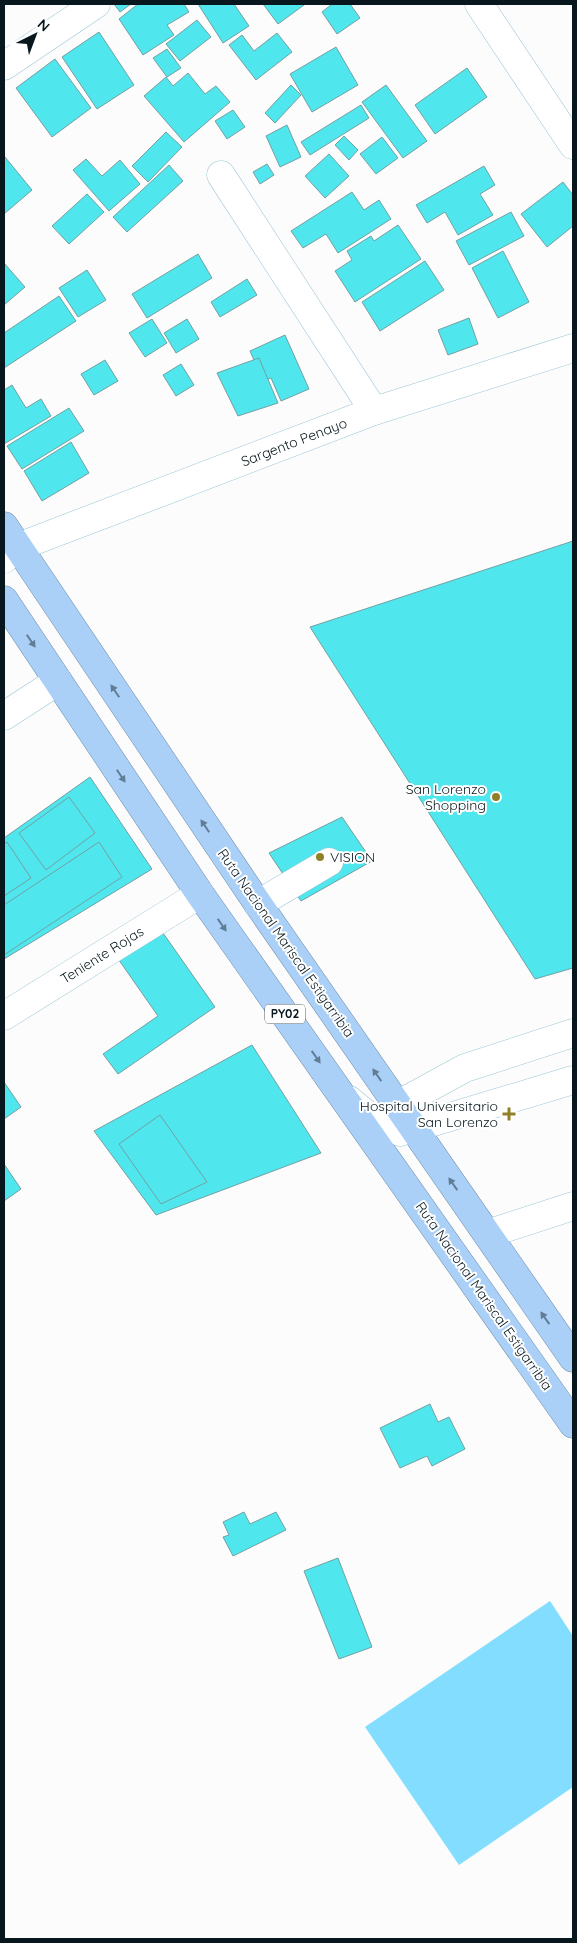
<svg xmlns="http://www.w3.org/2000/svg" width="577" height="1943" viewBox="0 0 577 1943" font-family="Quicksand,sans-serif">
  <rect width="100%" height="100%" fill="#fcfcfc"/>
  <!-- green -->
  <polygon fill="#82ddff" points="550,1601 573,1636 573,1787 459,1865 365,1727"/>
  <!-- building -->
  <g fill="#50e6ed" stroke="#72a1a3">
    <polygon points="114,4 131,4 120,12"/>
    <polygon points="138,4 184,4 189,12 167,25 174,35 143,55 119,19"/>
    <polygon points="198,4 234,4 249,26 223,43"/>
    <polygon points="263,4 304,4 304,5 278,24"/>
    <polygon points="332,4 350,4 360,18 337,34 322,12"/>
    <polygon points="197,20 211,37 180,61 166,44"/>
    <polygon points="99,32 134,85 97,109 62,57"/>
    <polygon points="277,33 292,52 256,80 229,45 242,35 254,51"/>
    <polygon points="336,47 358,85 312,112 290,74"/>
    <polygon points="167,49 181,68 167,77 153,58"/>
    <polygon points="55,59 91,108 52,137 16,88"/>
    <polygon points="467,68 487,97 435,134 415,105"/>
    <polygon points="188,73 205,94 216,86 230,102 184,142 144,96 166,77 173,86"/>
    <polygon points="291,85 301,95 275,123 265,113"/>
    <polygon points="386,85 427,141 403,158 362,102"/>
    <polygon points="361,105 369,118 310,155 301,142"/>
    <polygon points="233,110 245,127 227,139 215,121"/>
    <polygon points="287,125 301,157 280,167 266,136"/>
    <polygon points="166,132 182,147 148,182 132,166"/>
    <polygon points="344,136 358,150 349,160 335,145"/>
    <polygon points="382,137 398,158 376,174 360,154"/>
    <polygon points="329,154 349,176 325,198 305,176"/>
    <polygon points="5,157 32,190 4,214 4,158"/>
    <polygon points="86,159 102,176 120,160 140,184 109,211 73,170"/>
    <polygon points="267,164 274,175 260,184 253,172"/>
    <polygon points="169,165 183,181 127,232 113,217"/>
    <polygon points="484,166 495,185 480,194 493,215 458,235 445,212 427,223 416,205"/>
    <polygon points="563,182 573,195 573,226 547,247 521,214"/>
    <polygon points="352,192 364,210 379,200 391,219 338,253 326,234 303,248 291,231"/>
    <polygon points="87,194 104,212 69,244 52,226"/>
    <polygon points="511,212 524,236 469,265 456,241"/>
    <polygon points="398,225 421,259 355,302 335,271 352,260 347,251 371,236 374,241"/>
    <polygon points="503,251 529,302 498,318 472,268"/>
    <polygon points="198,254 212,278 147,318 132,294"/>
    <polygon points="425,261 444,290 380,331 362,302"/>
    <polygon points="4,263 25,287 4,305"/>
    <polygon points="87,270 106,300 78,317 59,288"/>
    <polygon points="247,279 257,295 220,317 211,302"/>
    <polygon points="59,296 76,321 4,368 4,333"/>
    <polygon points="469,318 478,344 448,355 438,330"/>
    <polygon points="152,319 167,343 145,357 129,333"/>
    <polygon points="187,319 199,339 176,353 164,333"/>
    <polygon points="285,335 309,389 281,401 271,378 263,381 250,351"/>
    <polygon points="259,358 278,403 238,416 217,373"/>
    <polygon points="105,360 118,381 94,395 81,374"/>
    <polygon points="181,364 194,385 176,396 163,375"/>
    <polygon points="12,385 26,408 41,399 51,416 4,444 4,390"/>
    <polygon points="69,408 84,431 22,469 7,446"/>
    <polygon points="71,442 89,473 42,501 24,471"/>
    <polygon points="573,541 573,968 535,979 310,627"/>
    <polygon points="90,777 152,869 4,959 4,838"/>
    <polygon points="69,797 95,833 46,870 19,833"/>
    <polygon points="342,817 372,861 301,901 269,853"/>
    <polygon points="7,842 31,878 4,896 4,844"/>
    <polygon points="99,842 122,877 4,955 4,905"/>
    <polygon points="156,923 215,1007 118,1074 103,1054 158,1016 114,953"/>
    <polygon points="252,1045 321,1153 156,1215 94,1131"/>
    <polygon points="4,1082 21,1107 4,1119"/>
    <polygon points="160,1115 207,1182 161,1204 119,1144"/>
    <polygon points="4,1164 21,1189 4,1201"/>
    <polygon points="430,1404 438,1422 449,1417 465,1449 432,1466 427,1456 400,1468 380,1428"/>
    <polygon points="244,1512 250,1524 276,1512 286,1530 233,1556 223,1537 229,1535 223,1522"/>
    <polygon points="338,1558 372,1647 339,1659 304,1571"/>
  </g>
  <g fill="none" stroke-linecap="round" stroke-linejoin="round">
    <defs>
      <g id="minor">
        <polyline points="479,4 573,145"/>
        <polyline points="4,66 96,4"/>
        <polyline points="221,175 374,411"/>
        <polyline points="4,559 18,547 374,411 573,348"/>
        <polyline points="4,716 58,681"/>
        <polyline points="258,904 329,862"/>
        <polyline points="4,1016 200,894"/>
        <polyline points="349,1100 377,1123 400,1132 573,1080"/>
        <polyline points="397,1105 465,1068 573,1033"/>
        <polyline points="487,1234 573,1206"/>
      </g>
      <g id="highway">
        <polyline points="4,526 258,904 573,1358"/>
        <polyline points="4,600 200,894 573,1424"/>
      </g>
    </defs>
    <!-- minor casing -->
    <use href="#minor" stroke="#9dc6d7" stroke-width="29"/>
    <!-- highway casing -->
    <use href="#highway" stroke="#718fab" stroke-width="29"/>
    <!-- minor -->
    <use href="#minor" stroke="#fff" stroke-width="28"/>
    <!-- highway -->
    <use href="#highway" stroke="#aad0f7" stroke-width="28"/>
  </g>
  <!-- one-way arrows -->
  <defs><path id="oneway-solid" d="M-6-.8H1V-3.2L6.5 0L1 3.2V.8H-6Z" transform="scale(1.25)"/></defs>
  <g fill="#617d95">
    <use href="#oneway-solid" transform="translate(31 641) rotate(56)"/>
    <use href="#oneway-solid" transform="translate(115 691) rotate(-124)"/>
    <use href="#oneway-solid" transform="translate(121 776) rotate(56)"/>
    <use href="#oneway-solid" transform="translate(205 826) rotate(-124)"/>
    <use href="#oneway-solid" transform="translate(222 925) rotate(55)"/>
    <use href="#oneway-solid" transform="translate(316 1057) rotate(55)"/>
    <use href="#oneway-solid" transform="translate(377 1075) rotate(-125)"/>
    <use href="#oneway-solid" transform="translate(453 1184) rotate(-125)"/>
    <use href="#oneway-solid" transform="translate(545 1318) rotate(-125)"/>
  </g>
  <!-- markers -->
  <g fill="#908027" stroke="#fff" stroke-width="2">
    <circle cx="496" cy="797" r="5"/>
    <circle cx="320" cy="857" r="5"/>
    <path d="M506.5 1106.5h5v5h5v5h-5v5h-5v-5h-5v-5h5z"/>
  </g>
  <g text-anchor="middle" stroke-width="4" stroke-linejoin="round" paint-order="stroke">
    <!-- shield labels -->
    <rect fill="#fff" stroke="#515d61" stroke-width="1" x="265" y="1004.5" width="40" height="19" rx="4"/>
    <g font-size="12" font-weight="bold" fill="#07171d">
      <text x="285" y="1018">PY02</text>
    </g>
    <!-- street labels -->
    <g font-size="14" fill="#07171d" stroke="#fff">
      <text transform="translate(294 442) rotate(-21)" y="5">Sargento Penayo</text>
      <text transform="translate(286 943) rotate(55)" y="5">Ruta Nacional Mariscal Estigarribia</text>
      <text transform="translate(102 955) rotate(-32)" y="5">Teniente Rojas</text>
      <text transform="translate(484 1296) rotate(55)" y="5">Ruta Nacional Mariscal Estigarribia</text>
    </g>
    <!-- poi labels -->
    <g font-size="14" fill="#07171d" stroke="#fff" text-anchor="end">
      <text x="486" y="794">San Lorenzo<tspan x="486" dy="16">Shopping</tspan></text>
      <text x="330" y="862" text-anchor="start">VISION</text>
      <text x="498" y="1111">Hospital Universitario<tspan x="498" dy="16">San Lorenzo</tspan></text>
    </g>
  </g>
  <!-- border -->
  <rect width="577" height="1943" fill="none" stroke="#07171d" stroke-width="10"/>
  <!-- north arrow -->
  <g transform="translate(35 35) rotate(42)" stroke="#ffffff" stroke-width="4" paint-order="stroke">
  <path d="M0-4L9 19L0 12L-9 19Z" fill="#07171d"/>
  <text y="-8" font-size="14" font-weight="bold" text-anchor="middle" fill="#07171d">N</text>
  </g>
</svg>
